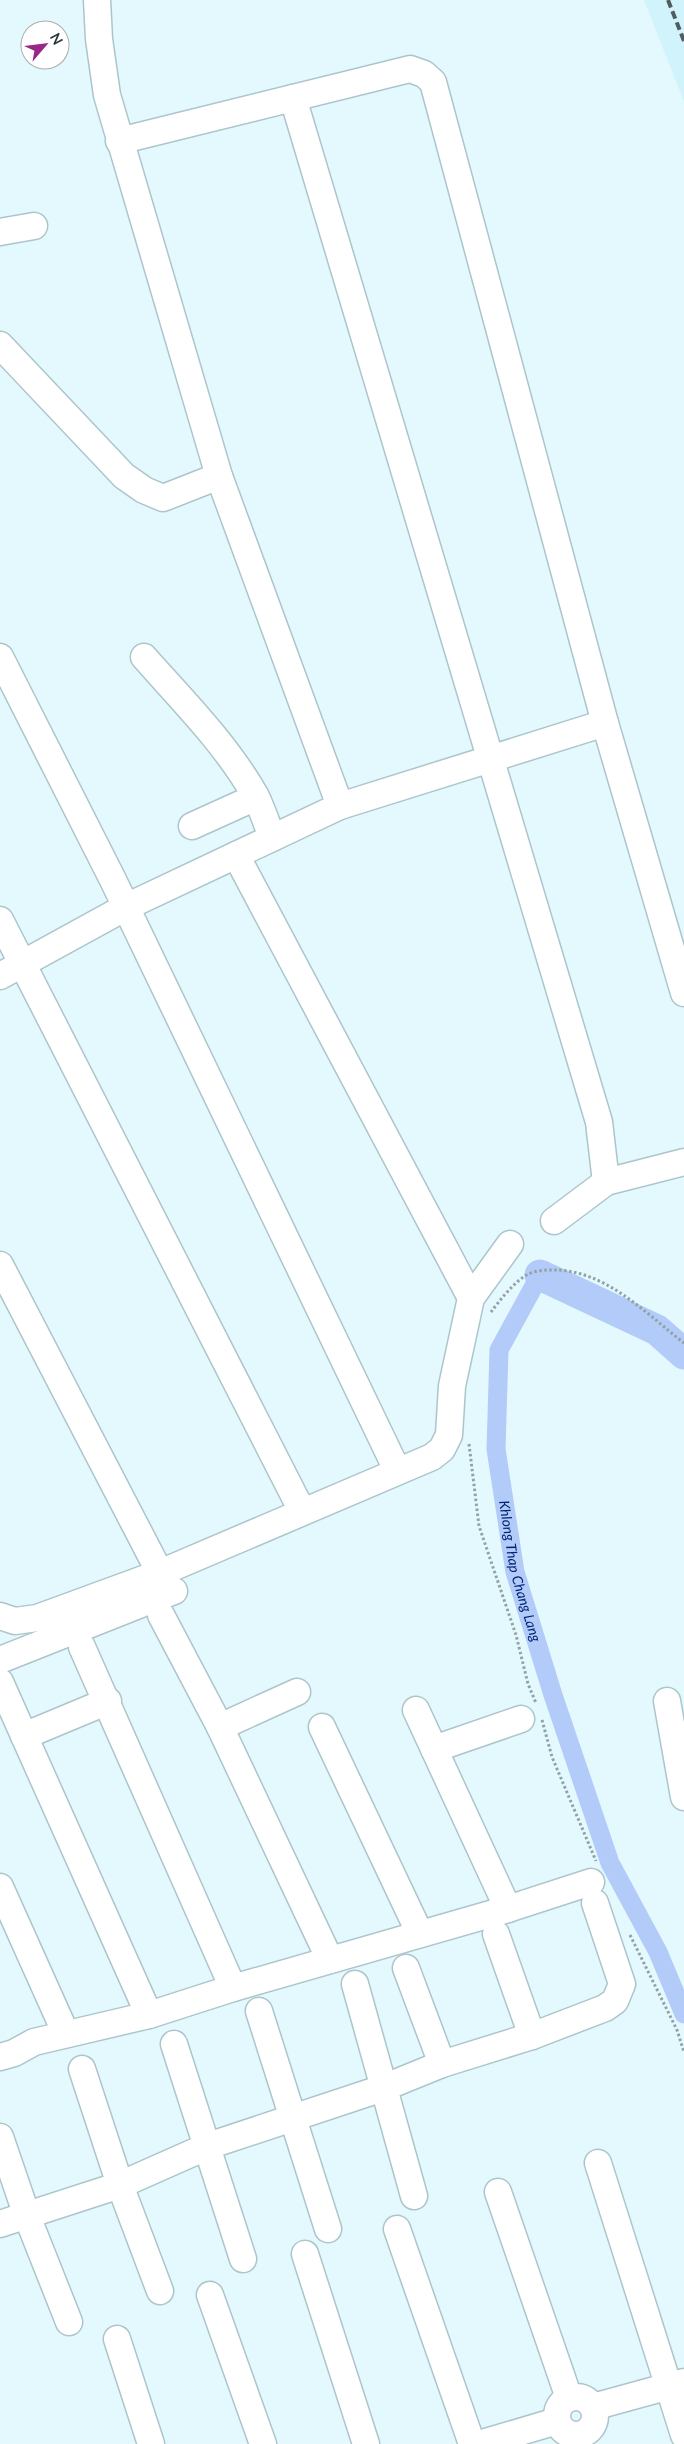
<svg xmlns="http://www.w3.org/2000/svg" width="684" height="2444" viewBox="0 0 684 2444" font-family="Lato,sans-serif">
  <rect width="100%" height="100%" fill="#e4f9fe"/>
  <!-- built -->
  <polygon fill="#d0f3fc" points="644,0 684,0 684,102"/>
  <g fill="none" stroke-linecap="round" stroke-linejoin="round">
    <!-- canal -->
    <path stroke="#b2cbf8" stroke-width="19" id="s1" d="M540,1275L499,1350L496,1449L515,1572L553,1695L610,1863L658,1952L684,2014"/>
    <!-- river -->
    <polyline stroke="#b2cbf8" stroke-width="31" points="540,1275 657,1330 684,1354"/>
    <defs>
      <g id="minor">
        <polyline points="97,0 99,39 107,95 219,476 340,806"/>
        <polyline points="293,98 599,1122 606,1182"/>
        <polyline points="119,141 410,69 424,74 433,82 605,723 684,993"/>
        <polyline points="0,232 34,226"/>
        <polyline points="0,345 124,476 144,490 163,498 219,476"/>
        <polyline points="0,657 113,880 397,1470"/>
        <path d="M144,657C183,701 226,744 255,795C262,808 267,824 272,838"/>
        <polyline points="192,826 256,797"/>
        <polyline points="236,855 471,1298"/>
        <polyline points="0,920 302,1511"/>
        <polyline points="0,976 126,907 340,806 605,723"/>
        <polyline points="554,1221 606,1182 684,1162"/>
        <polyline points="0,1265 160,1573"/>
        <polyline points="161,1615 220,1727 330,1960"/>
        <polyline points="0,1616 15,1621 37,1618 160,1573 432,1457 442,1449 449,1435 452,1386 471,1298 510,1244"/>
        <polyline points="82,1647 233,1988"/>
        <polyline points="0,1660 174,1591"/>
        <polyline points="0,1682 149,2015"/>
        <polyline points="667,1701 684,1797"/>
        <polyline points="416,1710 508,1909"/>
        <polyline points="220,1727 297,1692"/>
        <polyline points="322,1727 420,1934"/>
        <polyline points="24,1736 108,1701"/>
        <polyline points="434,1749 521,1719"/>
        <polyline points="0,1887 66,2034"/>
        <polyline points="496,1934 532,2036"/>
        <polyline points="406,1968 442,2064"/>
        <polyline points="355,1984 414,2196"/>
        <polyline points="259,2011 328,2229"/>
        <polyline points="174,2044 243,2259"/>
        <polyline points="0,2057 14,2053 34,2042 149,2015 233,1988 508,1909 591,1882"/>
        <polyline points="82,2069 120,2185 160,2291"/>
        <polyline points="0,2137 27,2216 69,2322"/>
        <polyline points="598,2163 684,2435"/>
        <polyline points="498,2192 569,2398"/>
        <polyline points="0,2224 120,2185 208,2146 383,2088 442,2064 532,2036 605,2008 615,2001 622,1984 595,1903"/>
        <polyline points="397,2229 472,2444"/>
        <polyline points="305,2254 366,2444"/>
        <polyline points="210,2295 263,2444"/>
        <polyline points="117,2339 151,2444"/>
        <circle cx="576" cy="2416" r="19"/>
        <polyline points="593,2407 684,2382"/>
        <polyline points="479,2444 557,2421"/>
      </g>
    </defs>
    <!-- minor casing -->
    <use href="#minor" stroke="#acc5cb" stroke-width="29"/>
    <!-- path -->
    <g stroke="#91a2a5" stroke-width="3" stroke-dasharray="2.5 2.5" stroke-linecap="butt">
      <path d="M491,1312C500,1300 514,1282 528,1274C535,1271 543,1270 550,1270C604,1268 645,1313 684,1343"/>
      <polyline points="469,1444 479,1526 516,1635 528,1684 536,1703"/>
      <polyline points="542,1720 552,1757 596,1861"/>
      <polyline points="630,1935 677,2030 684,2052"/>
    </g>
    <!-- minor -->
    <use href="#minor" stroke="#fff" stroke-width="26"/>
    <!-- rail -->
    <polyline stroke="#505c5f" stroke-width="4" stroke-dasharray="8 4" stroke-linecap="butt" points="668,0 684,41"/>
  </g>
  <g text-anchor="middle" stroke-width="5" stroke-linejoin="round" paint-order="stroke">
    <!-- water labels -->
    <g font-size="14" font-style="italic" fill="#002476" stroke="#fff">
      <text dy="5" stroke="none"><textPath href="#s1" startOffset="309">Khlong Thap Chang Lang</textPath></text>
    </g>
  </g>
  <!-- north arrow -->
  <g transform="translate(45 45) rotate(62)"><circle r="24" fill="#ffffff" stroke="#abafaf"/>
  <path d="M0-4L9 19L0 12L-9 19Z" fill="#982786"/>
  <text y="-8" font-size="14" font-weight="bold" text-anchor="middle" fill="#2c3638">N</text>
  </g>
</svg>
